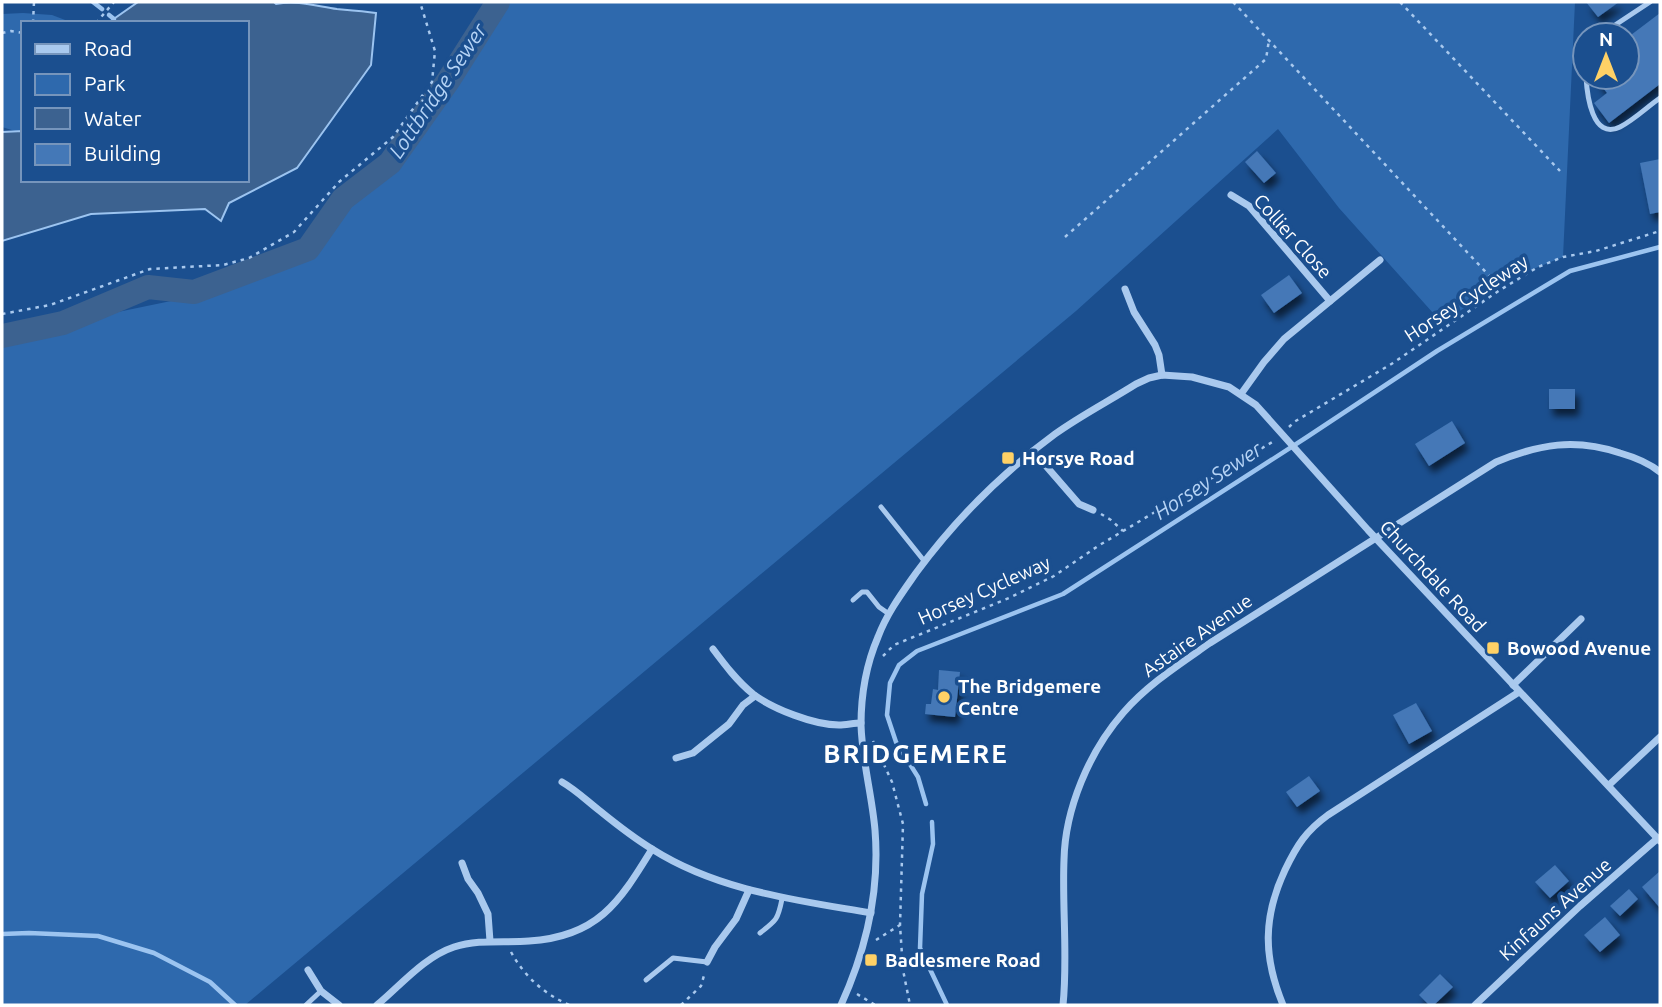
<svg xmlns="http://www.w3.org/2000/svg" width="1662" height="1007" viewBox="0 0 1662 1007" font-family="Ubuntu,sans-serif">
  <defs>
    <filter id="shadow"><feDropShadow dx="4" dy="7" stdDeviation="3.5" flood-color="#0009"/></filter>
  </defs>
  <rect width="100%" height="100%" fill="#1b4f8f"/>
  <!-- green -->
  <g fill="#2e69ad">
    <polygon points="498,2 1575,2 1563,257 1506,280 1442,323 1339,208 1278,129 1076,311 245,1005 2,1005 2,336 171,301 308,249 343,199 390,163 448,81"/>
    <polygon points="23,13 52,15 73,23 23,23 23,131 15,131 2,127 2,14"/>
  </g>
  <!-- water -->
  <path fill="#3c6290" stroke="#9cc4f0" stroke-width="2" d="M138,2H274L276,4C297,0 316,6 337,9C349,10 363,11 376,13L371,65L297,168L229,203L221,221L205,209L91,214L2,241V132L23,131V180H247V23H108Z"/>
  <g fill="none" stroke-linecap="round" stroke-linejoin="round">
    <!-- stream -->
    <g stroke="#9cc4f0" stroke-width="4.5">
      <polyline points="93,2 102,9"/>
      <polyline points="109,15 114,19"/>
      <polyline points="926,804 918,777 896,742 887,715 890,683 899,665 917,651 1063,594 1307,437 1437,351 1570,271 1660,247"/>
      <polyline points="932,822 933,844 922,894 920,948 947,1005"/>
      <polyline points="2,934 29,933 98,936 154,953 210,982 235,1005"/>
    </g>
    <!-- river -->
    <polyline stroke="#3c6290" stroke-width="24" points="2,336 63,323 148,287 194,292 308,249 343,199 390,163 448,81 498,2"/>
  </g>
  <!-- building -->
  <g fill="#4478b7" filter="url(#shadow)">
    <polygon points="1586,2 1619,2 1598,17"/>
    <polygon points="1660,13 1660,84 1609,123 1594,103 1607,93 1595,77 1627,77 1627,38"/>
    <polygon points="1257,151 1276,173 1264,183 1245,162"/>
    <polygon points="1660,159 1660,212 1650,214 1640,163"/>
    <polygon points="1289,275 1302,293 1274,313 1261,295"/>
    <rect x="1549" y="389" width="26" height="20"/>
    <polygon points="1452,421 1465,443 1429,466 1415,444"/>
    <polygon points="939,670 960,672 955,717 925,714 926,704 931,704 933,689 938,690"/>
    <polygon points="1416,703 1432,731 1409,744 1393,715"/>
    <polygon points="1309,776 1320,791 1297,807 1286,792"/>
    <polygon points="1555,865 1569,881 1550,898 1535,882"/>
    <polygon points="1660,871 1660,908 1642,887"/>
    <polygon points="1629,889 1638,899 1620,916 1610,906"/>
    <polygon points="1605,917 1620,935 1600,952 1584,935"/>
    <polygon points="1440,974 1453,987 1434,1005 1429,1005 1419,995"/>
  </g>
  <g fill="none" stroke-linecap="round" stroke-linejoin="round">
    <!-- path -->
    <g stroke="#a9c9ee" stroke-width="2.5" stroke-dasharray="3.5 5" stroke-linecap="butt">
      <polyline points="1233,2 1496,283"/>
      <polyline points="1400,2 1560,171"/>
      <polyline points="33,23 34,2"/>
      <polyline points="96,23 114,2"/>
      <polyline points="2,33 11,31 23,33"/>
      <polyline points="1065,237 1266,59 1269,40"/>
      <polyline points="2,314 50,305 150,269 223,265 249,258 294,232 339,182 393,137 432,82 435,51 420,2"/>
      <polyline points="1289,427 1294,422 1393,363 1500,290 1538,267 1563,257 1596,251 1660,231"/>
      <polyline points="1101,514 1111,520 1123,531"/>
      <polyline points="883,656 894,645 1009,598 1054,576 1098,546 1274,441"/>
      <polyline points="873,741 892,782 903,824 900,925 903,970 910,1005"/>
      <polyline points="876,940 900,925"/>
      <path d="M511,952C525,977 543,993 569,1005"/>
      <polyline points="857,994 875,1005"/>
      <polyline points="681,1005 701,986 705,972"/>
    </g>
    <!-- lane -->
    <g stroke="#a9c9ee" stroke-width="5">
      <polyline points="1600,35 1650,2"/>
      <polyline points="1585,54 1585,71"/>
      <path d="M1586,77C1587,94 1592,141 1620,127C1634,120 1647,107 1660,98"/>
      <polyline points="881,507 925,562"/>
      <polyline points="853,600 862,592 867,592 879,607 889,614"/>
      <path d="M760,933C777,920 778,919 782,899"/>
      <polyline points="646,980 673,958 707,962"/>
      <polyline points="306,1005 321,991"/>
    </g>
    <!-- street -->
    <g stroke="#a9c9ee" stroke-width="7">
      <polyline points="1231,195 1249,206 1330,301"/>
      <polyline points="1125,289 1134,312 1155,345 1159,355 1162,375"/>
      <polyline points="1241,394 1264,362 1284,339 1380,260"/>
      <polyline points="1033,451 1079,504 1093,510"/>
      <path d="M713,649C725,665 737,681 753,694C773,709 814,725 839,725C846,725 854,723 861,723"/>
      <polyline points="1513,685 1581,619"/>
      <polyline points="676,758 693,753 729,724 743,705 755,696"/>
      <path d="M562,782C576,790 587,801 600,811C616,824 634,838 652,849C718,891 796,900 871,913"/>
      <polyline points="1609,785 1660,737"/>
      <polyline points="462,863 468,879 478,893 488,914 490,941"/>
      <polyline points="707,962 715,947 736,919 749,890"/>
      <polyline points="308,970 321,991 339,1005"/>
      <path d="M377,1005C401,985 424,957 454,947C479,939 504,943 529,941C597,937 619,903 652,849"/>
      <path d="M841,1005C866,950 880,891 875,830C872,795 862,760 861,725C861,695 866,665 878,637C887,613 902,593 916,573C955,520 1002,473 1055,434C1080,416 1109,401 1136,384L1149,378L1162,375L1192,377L1229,387L1256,405L1368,530L1660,841"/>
      <path d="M1063,1005C1068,957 1062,908 1064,860C1065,809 1089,752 1123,713C1147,685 1180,664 1210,643L1496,462C1540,444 1575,438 1620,453C1634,457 1649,463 1660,472"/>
      <path d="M1283,1005C1263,957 1263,917 1285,870C1297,845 1306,831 1328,815L1519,692"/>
      <polyline points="1475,1005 1580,906 1658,838"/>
    </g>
  </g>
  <!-- markers -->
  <g fill="#ffd166" stroke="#1b4f8f" stroke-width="2.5">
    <rect x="1001" y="451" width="14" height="14" rx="3.5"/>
    <rect x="1486" y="641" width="14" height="14" rx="3.5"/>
    <circle cx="944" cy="697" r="7"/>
    <rect x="864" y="953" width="14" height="14" rx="3.5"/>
  </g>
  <g text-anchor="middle" stroke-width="7" stroke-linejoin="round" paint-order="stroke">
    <!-- street labels -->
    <g font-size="19" fill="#fff" stroke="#1b4f8f">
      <text transform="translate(1293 236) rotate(48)" y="7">Collier Close</text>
      <text transform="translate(1466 298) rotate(-33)" y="7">Horsey Cycleway</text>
      <text transform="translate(1433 576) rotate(47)" y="7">Churchdale Road</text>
      <text transform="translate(984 590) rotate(-24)" y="7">Horsey Cycleway</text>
      <text transform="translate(1197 635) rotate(-35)" y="7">Astaire Avenue</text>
      <text transform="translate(1555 909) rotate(-42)" y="7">Kinfauns Avenue</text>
    </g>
    <!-- poi labels -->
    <g font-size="19" font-weight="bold" fill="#fff" stroke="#1b4f8f" text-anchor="start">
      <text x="1022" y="465">Horsye Road</text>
      <text x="1507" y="655">Bowood Avenue</text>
      <text x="958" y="693">The Bridgemere<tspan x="958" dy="22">Centre</tspan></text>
      <text x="885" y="967">Badlesmere Road</text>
    </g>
    <!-- water labels -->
    <g font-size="21" font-style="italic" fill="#b5d3f5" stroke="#1b4f8f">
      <text transform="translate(438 91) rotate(-56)" y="7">Lottbridge Sewer</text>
      <text transform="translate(1208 481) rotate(-33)" y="7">Horsey Sewer</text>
    </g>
    <!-- district labels -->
    <g font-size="26" font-weight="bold" letter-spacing="2" fill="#fff" stroke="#1b4f8f">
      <text x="916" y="763">BRIDGEMERE</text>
    </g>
  </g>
  <!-- border -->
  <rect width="1662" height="1007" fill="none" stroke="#ffffff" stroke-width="7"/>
  <!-- legend -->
  <rect x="21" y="21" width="228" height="161" fill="#1b4f8f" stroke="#7695bc" stroke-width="2"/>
  <rect x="35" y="44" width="35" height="10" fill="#a9c9ee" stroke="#7695bc" stroke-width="2"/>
  <text x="84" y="56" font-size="21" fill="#ffffff">Road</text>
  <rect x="35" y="74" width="35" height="21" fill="#2e69ad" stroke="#7695bc" stroke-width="2"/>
  <text x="84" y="91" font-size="21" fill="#ffffff">Park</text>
  <rect x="35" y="108" width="35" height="21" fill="#3c6290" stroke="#7695bc" stroke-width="2"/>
  <text x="84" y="126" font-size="21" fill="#ffffff">Water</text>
  <rect x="35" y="144" width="35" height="21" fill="#4478b7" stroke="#7695bc" stroke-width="2"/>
  <text x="84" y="161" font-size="21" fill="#ffffff">Building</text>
  <!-- north arrow -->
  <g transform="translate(1606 56)"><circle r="33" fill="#1b4f8f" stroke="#7695bc" stroke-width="2"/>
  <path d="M0-5L12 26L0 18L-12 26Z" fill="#ffd166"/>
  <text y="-10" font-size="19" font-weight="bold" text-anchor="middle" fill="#ffffff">N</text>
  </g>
</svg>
